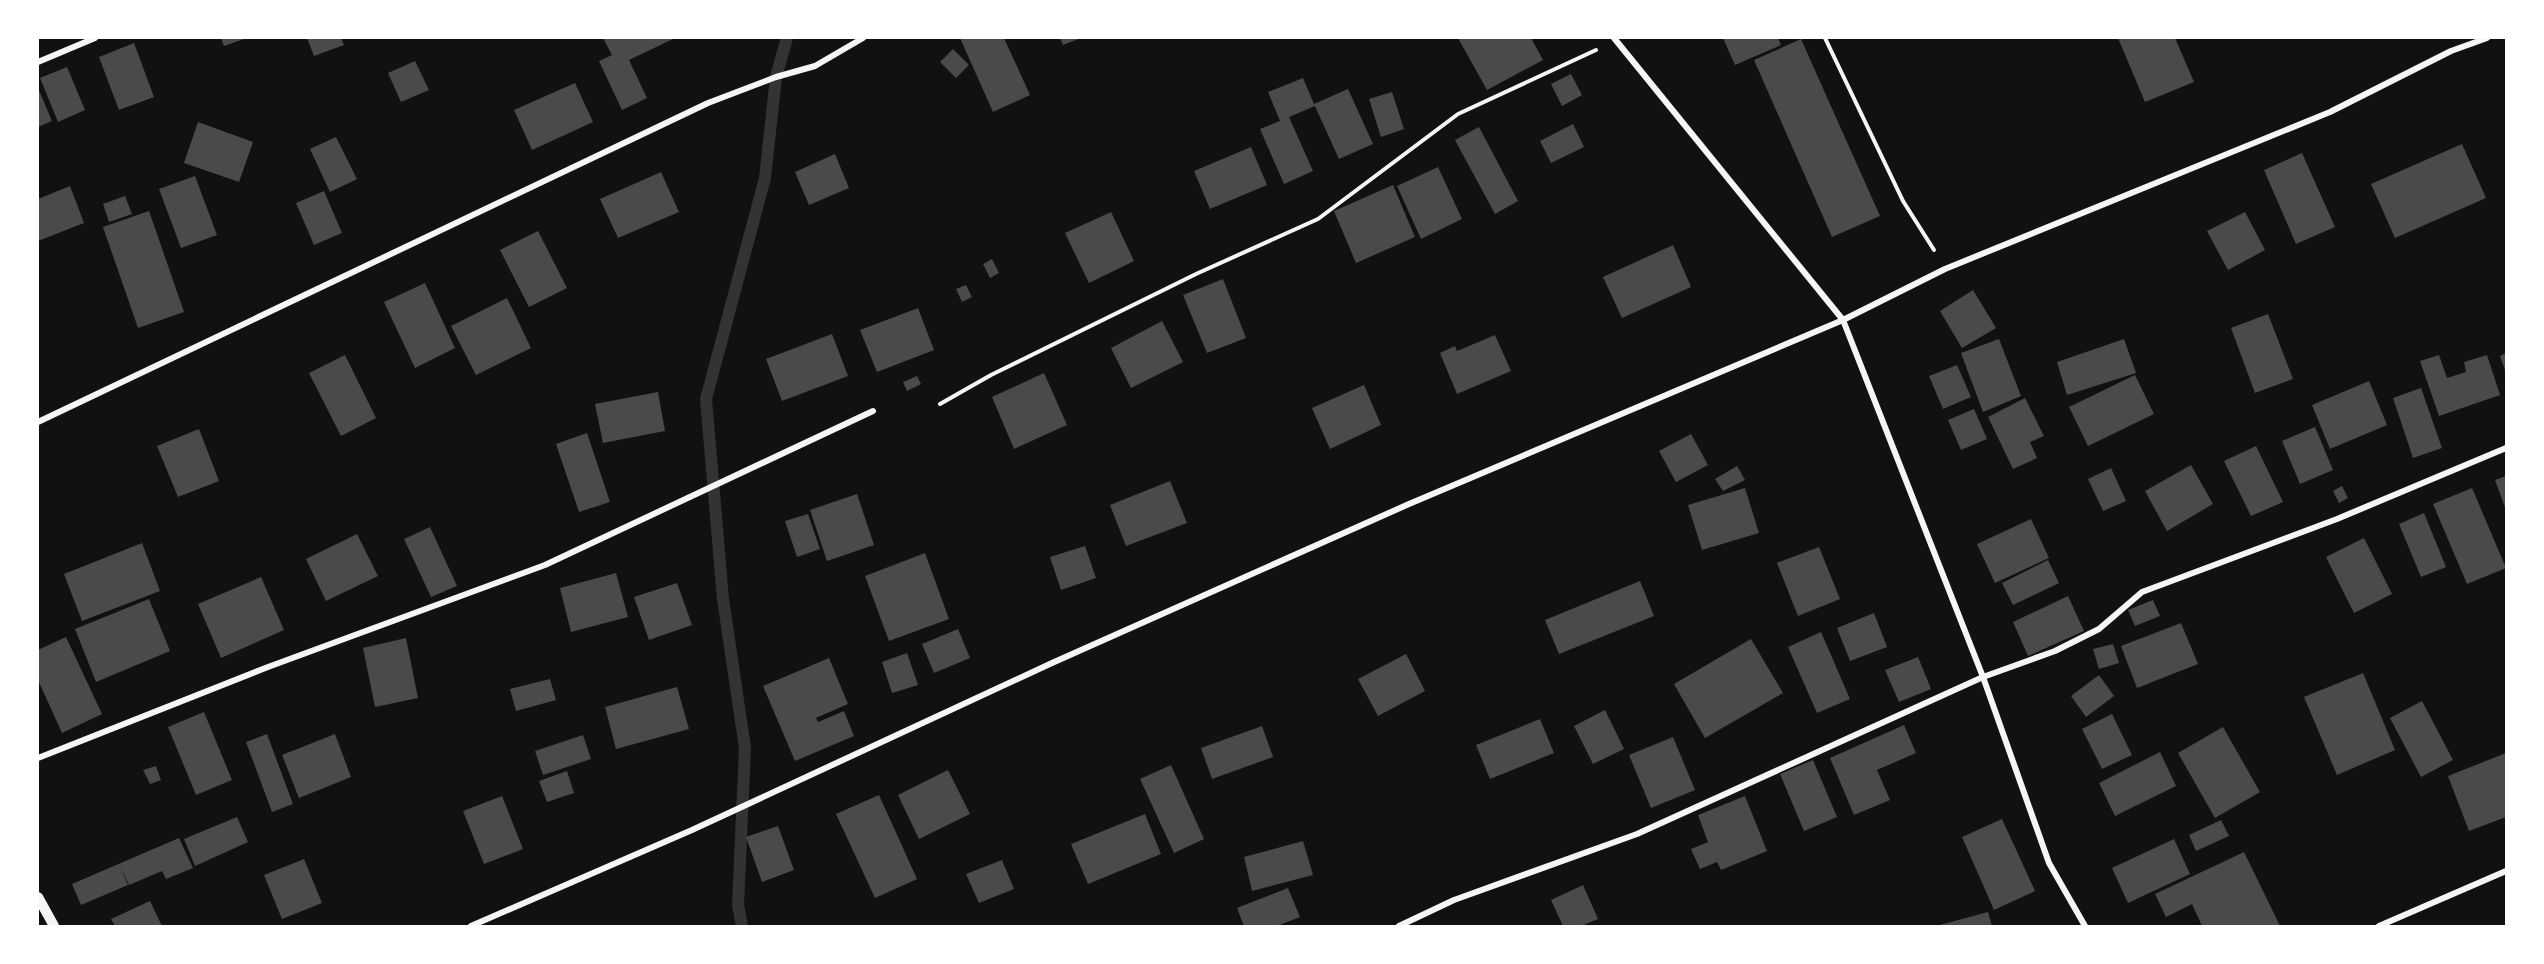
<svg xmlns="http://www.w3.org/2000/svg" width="2544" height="964" viewBox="0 0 2544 964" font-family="Inter,sans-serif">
  <rect width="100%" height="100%" fill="#111"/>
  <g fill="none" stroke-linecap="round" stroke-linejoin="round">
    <!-- stream -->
    <polyline stroke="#333" stroke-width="12" points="742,926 738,905 745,748 723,599 706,399 765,178 776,77 787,38"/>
  </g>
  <!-- building -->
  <g fill="#4a4a4a">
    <polygon points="221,38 247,38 224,46"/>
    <polygon points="307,38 341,38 344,45 314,56"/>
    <polygon points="603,38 675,38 629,60 647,98 622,110 599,61 612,55"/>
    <polygon points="960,38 1004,38 1030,95 993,112"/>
    <polygon points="1060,38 1081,38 1063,45"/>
    <polygon points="1458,38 1531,38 1543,60 1487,90"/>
    <polygon points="1723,38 1778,38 1781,45 1735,65"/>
    <polygon points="2118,38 2175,38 2194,82 2145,102"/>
    <polygon points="1801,39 1880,216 1832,237 1754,60"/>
    <polygon points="134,43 154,97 119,110 99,57"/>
    <polygon points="953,49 969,65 956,78 940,62"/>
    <polygon points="415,61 429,90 401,102 388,73"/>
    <polygon points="67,67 85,110 58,122 40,78"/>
    <polygon points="1571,74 1582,95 1562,106 1551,84"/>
    <polygon points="1303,78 1314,104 1348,89 1373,144 1339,159 1314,104 1315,106 1289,117 1313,171 1284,184 1260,129 1280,121 1268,92"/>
    <polygon points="575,83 593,122 532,150 514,110"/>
    <polygon points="38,88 52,121 38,127"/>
    <polygon points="1392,92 1404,129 1381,137 1369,99"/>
    <polygon points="198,122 253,142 239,182 184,163"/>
    <polygon points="1573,124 1584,147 1551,163 1540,141"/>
    <polygon points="1479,127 1518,201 1495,214 1455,140"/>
    <polygon points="336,137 357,179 330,192 310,149"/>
    <polygon points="2462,144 2486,198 2395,238 2371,184"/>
    <polygon points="1251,147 1267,185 1210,209 1194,171"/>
    <polygon points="2302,153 2335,227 2296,244 2264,170"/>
    <polygon points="835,154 849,188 809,205 795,172"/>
    <polygon points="1438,167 1462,219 1421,239 1397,186"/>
    <polygon points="661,172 679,212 618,238 600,199"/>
    <polygon points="195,176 217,235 181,248 159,189"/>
    <polygon points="1393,185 1415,237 1356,263 1334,211"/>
    <polygon points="70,186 84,223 38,241 38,199"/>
    <polygon points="324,191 342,233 314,245 296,203"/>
    <polygon points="125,196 132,214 109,222 103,204"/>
    <polygon points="149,211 184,312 138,328 103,227"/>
    <polygon points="1111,212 1134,261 1089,283 1065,233"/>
    <polygon points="2245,212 2265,250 2228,270 2207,231"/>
    <polygon points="538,231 567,288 529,307 500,250"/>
    <polygon points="1673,245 1691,287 1622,318 1603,277"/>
    <polygon points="992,259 999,273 990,278 983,264"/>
    <polygon points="1223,279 1246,338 1207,353 1183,295"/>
    <polygon points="425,283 455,348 415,368 384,302"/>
    <polygon points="966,285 972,297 962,302 956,289"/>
    <polygon points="1973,290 1996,328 1962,348 1940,311"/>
    <polygon points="507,298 531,348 476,375 451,326"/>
    <polygon points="918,308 934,350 877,372 860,330"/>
    <polygon points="2268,314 2293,379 2255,393 2231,328"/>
    <polygon points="1162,321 1183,362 1131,388 1111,348"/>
    <polygon points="832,334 848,376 782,401 766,359"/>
    <polygon points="1495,335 1511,371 1457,394 1440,353 1455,346 1457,351"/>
    <polygon points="1999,339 2021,396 1983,412 1961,353"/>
    <polygon points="2124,339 2136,373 2067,395 2057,362"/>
    <polygon points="2506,353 2506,373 2500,356"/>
    <polygon points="345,355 376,418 341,436 309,373"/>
    <polygon points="2439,355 2447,378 2466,372 2464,362 2487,355 2500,395 2439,416 2420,361"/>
    <polygon points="1957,365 1971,397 1943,409 1929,376"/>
    <polygon points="1044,373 1067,425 1014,449 992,397"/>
    <polygon points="2135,375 2154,414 2088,446 2069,407"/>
    <polygon points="917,376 921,384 907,391 903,382"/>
    <polygon points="2369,381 2387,425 2330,449 2312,405"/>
    <polygon points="1364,385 1381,425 1330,449 1312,408"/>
    <polygon points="2421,388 2442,448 2413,458 2393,398"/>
    <polygon points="658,392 665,431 603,443 595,404"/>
    <polygon points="2025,398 2044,436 2030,442 2037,458 2013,469 1988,417"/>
    <polygon points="1974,409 1987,439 1961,450 1948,420"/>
    <polygon points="2315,427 2333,470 2300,484 2282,441"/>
    <polygon points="199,429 219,481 178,497 157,446"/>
    <polygon points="587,433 610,502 579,512 556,444"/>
    <polygon points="1691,434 1708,465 1676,482 1659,451"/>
    <polygon points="2256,446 2283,502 2251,516 2224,461"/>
    <polygon points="2191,465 2213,504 2167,531 2145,491"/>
    <polygon points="1737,466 1745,480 1723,491 1715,479"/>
    <polygon points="2111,468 2126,501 2103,511 2088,479"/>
    <polygon points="2506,476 2506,510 2495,480"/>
    <polygon points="1170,481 1187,523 1126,546 1110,505"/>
    <polygon points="2342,486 2348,498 2339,503 2333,491"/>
    <polygon points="1745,488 1759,533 1702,550 1688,505"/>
    <polygon points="2472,488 2506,568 2467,584 2433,504"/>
    <polygon points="857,494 874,545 827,561 810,510"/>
    <polygon points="2424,513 2446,567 2421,577 2399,524"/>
    <polygon points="808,514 820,549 797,557 785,521"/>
    <polygon points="2031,519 2049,558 1995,583 1977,544"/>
    <polygon points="430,527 457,586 431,597 404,539"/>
    <polygon points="357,534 378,576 326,601 306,559"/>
    <polygon points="2364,538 2392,594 2354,613 2326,557"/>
    <polygon points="142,543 160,591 82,621 64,574"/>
    <polygon points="1085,546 1096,578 1061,590 1050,557"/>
    <polygon points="1819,547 1840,599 1798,616 1777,563"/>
    <polygon points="925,553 949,619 889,641 865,576"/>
    <polygon points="2048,560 2059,583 2013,605 2002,583"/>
    <polygon points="616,573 628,617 571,632 560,588"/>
    <polygon points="261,577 284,630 221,658 198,604"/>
    <polygon points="1640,581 1654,616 1559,654 1545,620"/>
    <polygon points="677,583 692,625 649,640 634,597"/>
    <polygon points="2068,596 2084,631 2028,656 2013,622"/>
    <polygon points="149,599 170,651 96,682 75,629"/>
    <polygon points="2153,600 2160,616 2135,626 2128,610"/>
    <polygon points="1874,613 1887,647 1850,661 1837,628"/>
    <polygon points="2181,623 2198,664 2137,688 2121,646"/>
    <polygon points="958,629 970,658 934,673 922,644"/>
    <polygon points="1821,632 1850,699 1817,713 1788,647"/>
    <polygon points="66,637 102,714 62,733 38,680 38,650"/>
    <polygon points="406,638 418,698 375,707 363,648"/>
    <polygon points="1751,639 1783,693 1705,738 1674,684"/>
    <polygon points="2113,644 2119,663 2099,669 2093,649"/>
    <polygon points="907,653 918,685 892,693 882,662"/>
    <polygon points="1406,654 1425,691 1378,716 1358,679"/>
    <polygon points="1918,657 1931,689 1899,702 1885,670"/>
    <polygon points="829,658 848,704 816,718 818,722 844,711 854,736 795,761 763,686"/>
    <polygon points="2363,673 2395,750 2337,775 2304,697"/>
    <polygon points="2099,675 2114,696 2086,717 2071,696"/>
    <polygon points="550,679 556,700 516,711 510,689"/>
    <polygon points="677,687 689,729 616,749 605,707"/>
    <polygon points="2422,701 2453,760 2421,777 2390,718"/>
    <polygon points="1605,710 1624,749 1593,764 1574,726"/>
    <polygon points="204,712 232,780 196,795 168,727"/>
    <polygon points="2112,714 2132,755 2102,769 2082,729"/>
    <polygon points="1540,719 1554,753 1490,779 1476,745"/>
    <polygon points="1904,725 1916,753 1877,770 1890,800 1854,815 1830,758"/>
    <polygon points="1262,726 1273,757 1212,779 1201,748"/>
    <polygon points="2223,727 2260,792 2215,818 2178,753"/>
    <polygon points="267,734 293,804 272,812 246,742"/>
    <polygon points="335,734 351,777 299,798 282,755"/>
    <polygon points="583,735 591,759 543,775 535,751"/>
    <polygon points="1673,737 1695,790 1651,808 1629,755"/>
    <polygon points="2160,752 2176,786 2115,816 2099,783"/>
    <polygon points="2506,753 2506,817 2469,831 2448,776"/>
    <polygon points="1813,760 1837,817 1804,831 1780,774"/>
    <polygon points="1171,765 1204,839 1174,853 1140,779"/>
    <polygon points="156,766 161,780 150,784 143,770"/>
    <polygon points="948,770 970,814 919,839 898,795"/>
    <polygon points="567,771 574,793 547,802 539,781"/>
    <polygon points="879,795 917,879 875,898 836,814"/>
    <polygon points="502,796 523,849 484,864 463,811"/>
    <polygon points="1745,796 1767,851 1721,870 1717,862 1700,869 1691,849 1708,842 1698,815"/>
    <polygon points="1145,814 1161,854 1088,884 1071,844"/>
    <polygon points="237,817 248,842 195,866 184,839"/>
    <polygon points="2002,819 2035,891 1994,910 1962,837"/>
    <polygon points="2221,820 2229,836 2196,851 2189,835"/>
    <polygon points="778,826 794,870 762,882 746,837"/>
    <polygon points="179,838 193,868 166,879 162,871 129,885 120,866 128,885 81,905 72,884"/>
    <polygon points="2174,839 2190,874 2128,903 2112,868"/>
    <polygon points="1303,841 1313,875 1252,891 1244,857"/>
    <polygon points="2244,852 2280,926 2202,926 2192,904 2166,917 2155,894"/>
    <polygon points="304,859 322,903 282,919 264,875"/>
    <polygon points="1002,860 1014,889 979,903 966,874"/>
    <polygon points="1583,885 1598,919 1581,926 1563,926 1551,900"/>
    <polygon points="1288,888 1300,917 1277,926 1244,926 1237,908"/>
    <polygon points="150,901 162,926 115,926 111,919"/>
    <polygon points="1988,912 1992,926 1936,926"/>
  </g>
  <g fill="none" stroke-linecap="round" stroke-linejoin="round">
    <!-- path -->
    <g stroke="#f5f5f5" stroke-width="4">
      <polyline points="1825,38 1903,201 1934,250"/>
      <polyline points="940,404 991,375 1196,274 1318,219 1458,114 1596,50"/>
    </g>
    <!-- minor -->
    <g stroke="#f5f5f5" stroke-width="6">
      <polyline points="1614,38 1843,320 1983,677 2049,863 2085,926"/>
      <polyline points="38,62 95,38"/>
      <polyline points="38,422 708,103 776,77 815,66 863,38"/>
      <polyline points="38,758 268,667 545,565 873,411"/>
      <polyline points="471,926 692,830 1052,663 1409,504 1843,320 1945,269 2330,112 2451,51 2487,38"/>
      <polyline points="1399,926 1454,900 1637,834 1983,677 2055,651 2099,629 2142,592 2337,519 2506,448"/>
      <polyline points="2379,926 2506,871"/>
    </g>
    <!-- tertiary -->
    <polyline stroke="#f5f5f5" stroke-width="10" points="38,897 54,926"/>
  </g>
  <!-- border -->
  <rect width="2544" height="964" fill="none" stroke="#ffffff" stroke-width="78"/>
</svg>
